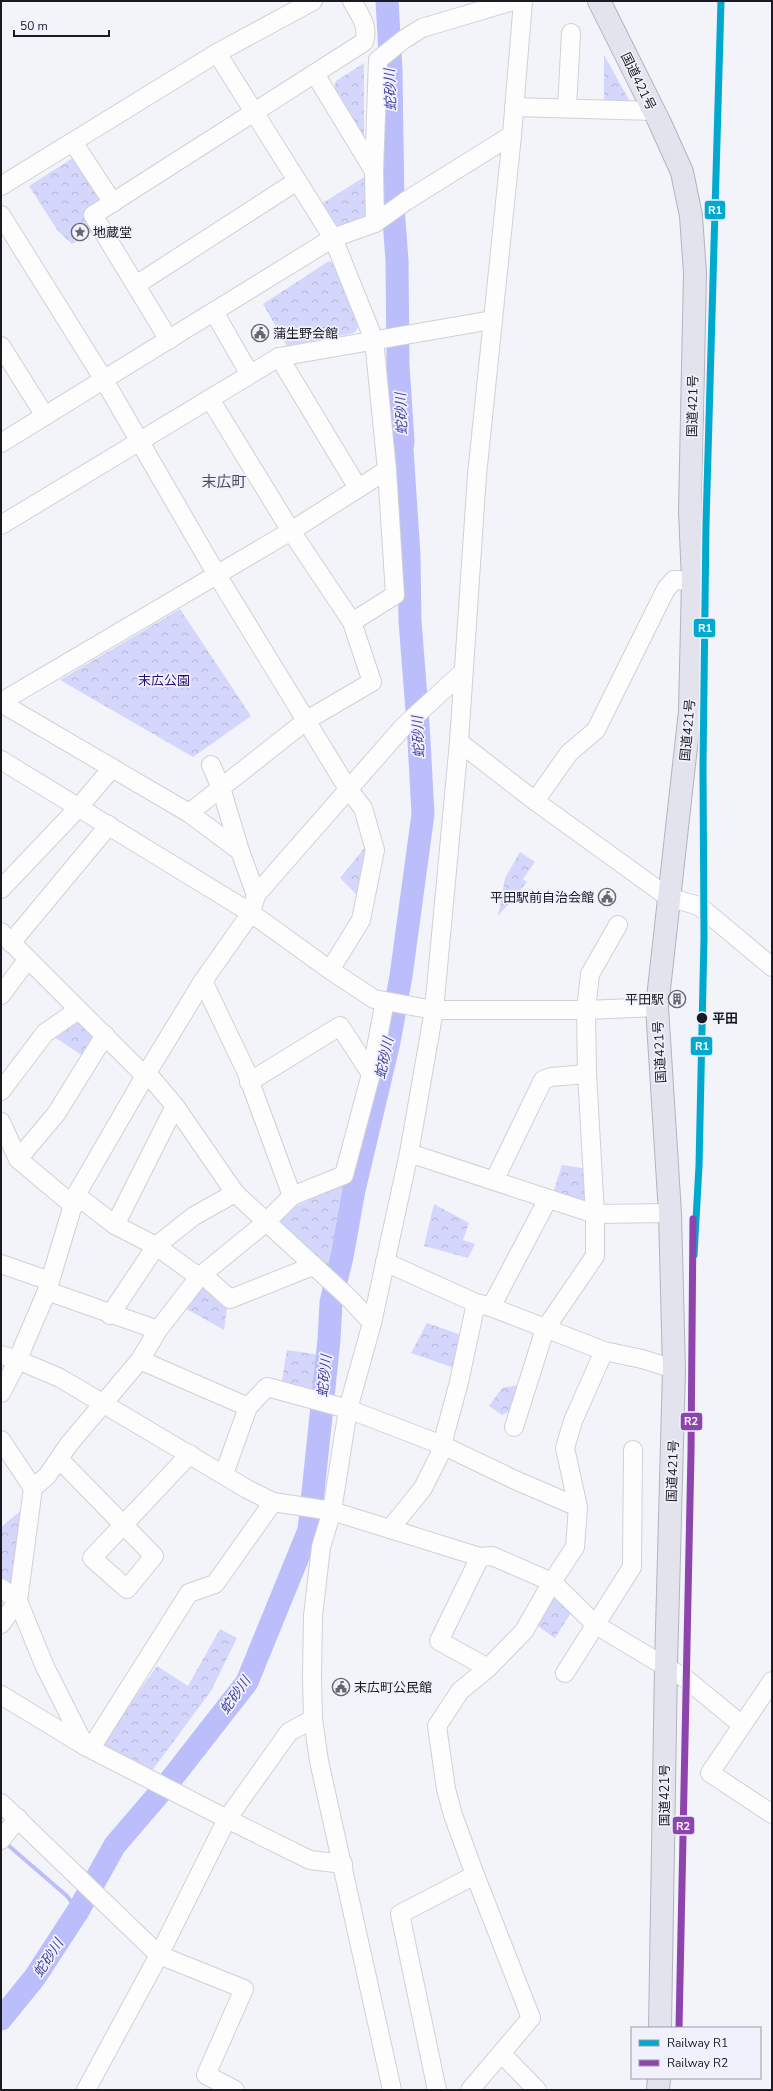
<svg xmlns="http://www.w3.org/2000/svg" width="773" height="2091" viewBox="0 0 773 2091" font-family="'Nunito Sans','Noto Sans JP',sans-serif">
  <defs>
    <pattern id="park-crowns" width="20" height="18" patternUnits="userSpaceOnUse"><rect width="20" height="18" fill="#d4d6fb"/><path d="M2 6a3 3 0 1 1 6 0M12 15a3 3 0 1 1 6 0" fill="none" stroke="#b5b7d7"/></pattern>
  </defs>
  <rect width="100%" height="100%" fill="#f3f4fa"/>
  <!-- park -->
  <g fill="url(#park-crowns)">
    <polygon points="604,55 632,105 604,102"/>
    <polygon points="364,63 364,143 333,93 336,81"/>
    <polygon points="76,156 107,202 87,221 92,232 72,244 58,231 29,186"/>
    <polygon points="369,174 369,211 364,225 342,236 318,206"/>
    <polygon points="329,261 334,264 362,322 354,333 287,346 263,304"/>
    <polygon points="180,609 251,716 193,757 60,680"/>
    <polygon points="366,846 368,859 359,897 340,878"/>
    <polygon points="520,852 535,862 523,879 527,882 498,916 505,878"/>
    <polygon points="72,1022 82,1023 97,1041 84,1057 53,1036"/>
    <polygon points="562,1165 588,1169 590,1198 583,1203 553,1193"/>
    <polygon points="345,1183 330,1270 279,1222 281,1213"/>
    <polygon points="434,1204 469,1223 463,1240 475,1244 468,1258 424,1246"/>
    <polygon points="202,1284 228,1302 224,1330 183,1307"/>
    <polygon points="427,1323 464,1336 457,1369 411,1353"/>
    <polygon points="287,1350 320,1355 314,1392 281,1386"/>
    <polygon points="518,1385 510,1411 502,1415 489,1406 502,1388"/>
    <polygon points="23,1509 14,1589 1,1580 1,1527"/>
    <polygon points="560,1595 574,1608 555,1638 535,1624 550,1596"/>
    <polygon points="220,1629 237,1638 211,1691 151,1772 100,1746 157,1666 188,1686"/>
  </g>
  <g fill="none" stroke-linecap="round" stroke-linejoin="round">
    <!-- stream -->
    <polyline stroke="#bcbefb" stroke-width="4" points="9,1846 67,1896 78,1911"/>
    <!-- river -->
    <polyline stroke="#bcbefb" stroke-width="23" points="1,2019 35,1977 78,1911 115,1845 169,1782 247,1682 309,1530 329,1340 331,1302 342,1257 354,1190 389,1042 401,976 423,814 418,723 410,621 409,555 402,449 403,441 398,365 397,260 393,207 391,71 387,1"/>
    <defs>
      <g id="minor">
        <polyline points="217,53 333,238 374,340 387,470 395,595 352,622"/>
        <polyline points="315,74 374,171"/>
        <polyline points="514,107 654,111"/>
        <polyline points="567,108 571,33"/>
        <polyline points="73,142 113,203"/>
        <polyline points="1,186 217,53 313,1"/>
        <polyline points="1,215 104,380 217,575 348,789 363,808 375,850 361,920 330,970"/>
        <polyline points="375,223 374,171 378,60 403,40 422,28 513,1"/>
        <polyline points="136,285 297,181"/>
        <polyline points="214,312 249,373"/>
        <path d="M169,340L93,215L364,42C369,26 360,15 352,1"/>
        <polyline points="1,346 45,416"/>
        <polyline points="279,357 358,488"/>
        <polyline points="1,443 333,238 375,223 406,201 512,135"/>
        <polyline points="1,525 279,357 492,320"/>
        <polyline points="1,702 291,531 387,470"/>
        <polyline points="1,703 189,813 240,851 256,895"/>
        <polyline points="459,742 535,801 668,897 699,906 772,967"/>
        <polyline points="1,760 251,913 330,970 374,999 434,1010 586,1010 657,1007"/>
        <polyline points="211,765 221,788 240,851"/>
        <polyline points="535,801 569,753 596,730 666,589 674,580 693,581"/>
        <polyline points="189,813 307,720 372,682 352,622 291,531 210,399"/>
        <polyline points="1,889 79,807 112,768"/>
        <polyline points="1,932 145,1076 153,1080 175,1106 235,1193 351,1300 372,1323"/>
        <polyline points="11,943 109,825"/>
        <polyline points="203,981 246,1071 292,1196"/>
        <polyline points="1,995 28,959"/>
        <polyline points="249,1082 340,1026 371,1074"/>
        <polyline points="1,1091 45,1033 78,1010"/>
        <polyline points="1,1122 18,1159 74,1206"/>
        <polyline points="409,1153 595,1214 670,1213"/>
        <polyline points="18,1159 56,1114 105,1035"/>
        <polyline points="494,1181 543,1080 551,1077 587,1074"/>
        <polyline points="76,1195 115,1225 156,1246 199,1277"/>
        <polyline points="115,1225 175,1106"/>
        <polyline points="385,1262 476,1303 491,1307 604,1351 642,1359 674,1369"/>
        <polyline points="1,1264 50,1281"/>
        <polyline points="202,1274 230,1299 313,1266"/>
        <polyline points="47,1291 158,1330"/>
        <polyline points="491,1307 548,1199"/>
        <polyline points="110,1315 156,1246 194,1216 235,1193"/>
        <polyline points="1,1355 18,1360 60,1378 247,1489 273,1502 332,1511 480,1557 492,1556 552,1582 596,1625 686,1679 742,1725"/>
        <polyline points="140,1360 248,1407"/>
        <polyline points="1,1393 14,1368 47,1291 76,1195 145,1076 203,981 251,913 256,895 403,727 463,672"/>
        <polyline points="514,1427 545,1329 595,1256 595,1214 587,1074 586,1010 590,974 618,925"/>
        <polyline points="1,1440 33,1488"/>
        <polyline points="442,1445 459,1382 476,1303"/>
        <polyline points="59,1459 154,1556 127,1589 92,1558 190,1454"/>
        <polyline points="224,1474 248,1407 267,1387 348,1409 442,1445 515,1480 578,1507"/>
        <polyline points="390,1529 423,1488 444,1446"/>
        <polyline points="480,1557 439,1641 488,1668"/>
        <polyline points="1,1588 18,1601 1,1624"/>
        <polyline points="565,1673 632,1567 633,1450"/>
        <polyline points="772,1681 710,1773 772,1814"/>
        <polyline points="1,1695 85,1746"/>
        <polyline points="91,1748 189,1593 215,1584 273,1502"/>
        <polyline points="1,1803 159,1955 244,1989 206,2075 235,2090"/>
        <polyline points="1,1840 18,1818"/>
        <polyline points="343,1864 310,1860 227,1819 85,1746 45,1667 18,1601 33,1488 47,1476 69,1444 140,1360 158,1330 199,1277 265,1223 292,1196 344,1175 371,1074 385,1001"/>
        <polyline points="502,2054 537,2090"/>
        <polyline points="86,2090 159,1955 227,1819 289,1732 313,1719"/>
        <polyline points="392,2090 319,1761 313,1719 312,1676 313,1616 321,1547 332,1511 348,1409 372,1323 409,1153 434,1010 459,742 477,475 512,135 523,1"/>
        <polyline points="437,2090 400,1914 475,1875"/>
        <polyline points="470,2090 531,2018 475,1875 453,1815 446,1789 437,1726 460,1691 488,1668 524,1631 552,1582 575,1547 578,1507 565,1448 573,1421 604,1351"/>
      </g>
      <g id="highway">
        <polyline points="599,1 659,121 682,172 691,216 695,273 690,511 693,581 690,711 657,1007 670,1213 674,1369 666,1666 660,2028"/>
        <polyline points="658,2090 659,2078"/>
      </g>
    </defs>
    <!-- minor casing -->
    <use href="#minor" stroke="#d0d0d7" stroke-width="20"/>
    <!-- highway casing -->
    <use href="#highway" stroke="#b2b3bf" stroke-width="24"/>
    <!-- minor -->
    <use href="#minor" stroke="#fdfdfe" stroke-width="18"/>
    <!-- highway -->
    <use href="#highway" stroke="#e2e3ec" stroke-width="22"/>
    <defs>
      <polyline id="rail-1" points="694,1255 699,1166 704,938 703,767 706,524 721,1"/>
      <polyline id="rail-2" points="679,2028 691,1453 693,1219"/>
    </defs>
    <!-- rail-1 casing -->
    <use href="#rail-1" stroke="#f0f1fd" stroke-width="10"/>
    <!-- rail-2 casing -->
    <use href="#rail-2" stroke="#f0f1fd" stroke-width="10"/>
    <!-- rail-1 -->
    <use href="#rail-1" stroke="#00a9ce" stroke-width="7"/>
    <!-- rail-2 -->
    <use href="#rail-2" stroke="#8e44ad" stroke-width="7"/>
  </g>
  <!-- icons -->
  <defs>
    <symbol id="sight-ring" viewBox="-11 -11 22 22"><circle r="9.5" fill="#f0f1fd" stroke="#66676e" stroke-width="1.5"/><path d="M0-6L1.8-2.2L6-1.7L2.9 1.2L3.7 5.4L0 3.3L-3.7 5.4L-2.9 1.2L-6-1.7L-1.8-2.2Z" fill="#66676e"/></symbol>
    <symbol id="civic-ring" viewBox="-11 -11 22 22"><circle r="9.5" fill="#f0f1fd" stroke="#66676e" stroke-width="1.5"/><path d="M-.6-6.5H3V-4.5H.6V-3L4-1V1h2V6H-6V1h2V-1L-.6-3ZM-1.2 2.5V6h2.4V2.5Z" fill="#66676e"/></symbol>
    <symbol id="building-ring" viewBox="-11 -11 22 22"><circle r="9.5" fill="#f0f1fd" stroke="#66676e" stroke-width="1.5"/><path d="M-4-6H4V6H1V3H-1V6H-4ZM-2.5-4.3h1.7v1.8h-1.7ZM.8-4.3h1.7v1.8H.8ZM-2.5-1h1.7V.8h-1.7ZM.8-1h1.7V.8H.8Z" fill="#66676e"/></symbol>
  </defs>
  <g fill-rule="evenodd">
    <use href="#sight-ring" x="70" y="222" width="20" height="20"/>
    <use href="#civic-ring" x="250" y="323" width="20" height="20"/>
    <use href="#civic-ring" x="597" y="887" width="20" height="20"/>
    <use href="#building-ring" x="667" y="989" width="20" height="20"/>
    <use href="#civic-ring" x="331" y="1677" width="20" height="20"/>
  </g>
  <!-- markers -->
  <circle fill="#1a1b22" stroke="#f0f1fd" stroke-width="1.5" cx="702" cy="1018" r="6"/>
  <g text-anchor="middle" stroke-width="3.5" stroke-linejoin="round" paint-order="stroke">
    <!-- street labels -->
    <g font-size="13" fill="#1a1b22" stroke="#f0f1fd">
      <text transform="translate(639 81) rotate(64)" y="5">国道421号</text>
      <text transform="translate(692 406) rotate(-89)" y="5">国道421号</text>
      <text transform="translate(687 730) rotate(-85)" y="5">国道421号</text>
      <text transform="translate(659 1052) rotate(-93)" y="5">国道421号</text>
      <text transform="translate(672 1471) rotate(-88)" y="5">国道421号</text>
      <text transform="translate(664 1795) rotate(-90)" y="5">国道421号</text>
    </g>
    <!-- poi labels -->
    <g font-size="13" fill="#1a1b22" stroke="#f0f1fd" text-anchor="start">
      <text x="93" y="237">地蔵堂</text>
      <text x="273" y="338">蒲生野会館</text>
      <text x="594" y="902" text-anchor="end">平田駅前自治会館</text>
      <text x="664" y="1004" text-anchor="end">平田駅</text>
      <text x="354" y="1692">末広町公民館</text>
    </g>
    <!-- park labels -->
    <g font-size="13" fill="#260f71" stroke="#f0f1fd">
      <text x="164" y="685">末広公園</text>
    </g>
    <!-- stop labels -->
    <g font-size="13" font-weight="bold" fill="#1a1b22" stroke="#f0f1fd" text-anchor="start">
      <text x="712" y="1023">平田</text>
    </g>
    <!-- water labels -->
    <g font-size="14" font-style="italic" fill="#4840a1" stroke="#f0f1fd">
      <text transform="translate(390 90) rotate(-92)" y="5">蛇砂川</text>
      <text transform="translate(401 414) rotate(-92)" y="5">蛇砂川</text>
      <text transform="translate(418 737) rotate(-93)" y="5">蛇砂川</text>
      <text transform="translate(384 1058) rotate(-78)" y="5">蛇砂川</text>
      <text transform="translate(324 1376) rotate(-84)" y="5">蛇砂川</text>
      <text transform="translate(235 1695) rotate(-55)" y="5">蛇砂川</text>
      <text transform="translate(48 1958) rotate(-57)" y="5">蛇砂川</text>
    </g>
    <!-- quarter labels -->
    <g font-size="15" fill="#494a5a" stroke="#f0f1fd">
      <text x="224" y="487">末広町</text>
    </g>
  </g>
  <g stroke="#f0f1fd" stroke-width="1.5">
    <rect x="704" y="200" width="22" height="20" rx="4" fill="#00a9ce"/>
    <rect x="693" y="618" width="23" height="20" rx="4" fill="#00a9ce"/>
    <rect x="690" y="1036" width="23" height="20" rx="4" fill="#00a9ce"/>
    <rect x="680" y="1412" width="23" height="19" rx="4" fill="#8e44ad"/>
    <rect x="672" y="1816" width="23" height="19" rx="4" fill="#8e44ad"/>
  </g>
  <g font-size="11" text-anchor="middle" font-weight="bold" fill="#fff">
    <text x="715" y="214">R1</text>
    <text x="705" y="632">R1</text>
    <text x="702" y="1050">R1</text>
    <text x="691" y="1425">R2</text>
    <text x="683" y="1830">R2</text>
  </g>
  <!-- border -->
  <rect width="773" height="2091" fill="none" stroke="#1a1b22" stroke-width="4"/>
  <!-- legend -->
  <rect x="631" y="2027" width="130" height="52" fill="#f0f1fd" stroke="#9a9ba5"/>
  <rect x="639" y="2040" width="20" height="6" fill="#00a9ce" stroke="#9a9ba5"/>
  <text x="667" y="2047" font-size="12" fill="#1a1b22">Railway R1</text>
  <rect x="639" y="2060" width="20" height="6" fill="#8e44ad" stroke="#9a9ba5"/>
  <text x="667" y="2067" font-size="12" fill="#1a1b22">Railway R2</text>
  <!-- scale -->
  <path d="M14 30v6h95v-6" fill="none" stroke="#1a1b22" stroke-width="2"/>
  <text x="20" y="30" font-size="12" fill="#1a1b22" stroke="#f0f1fd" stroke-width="3" paint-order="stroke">50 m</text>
</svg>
